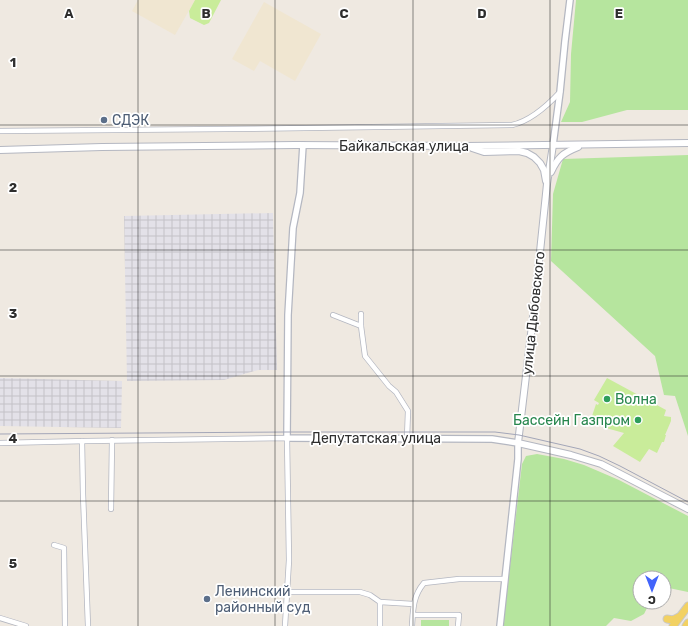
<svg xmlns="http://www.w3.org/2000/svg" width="688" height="626" viewBox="0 0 688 626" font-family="Rubik,sans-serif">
  <defs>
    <pattern id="industrial-grid" width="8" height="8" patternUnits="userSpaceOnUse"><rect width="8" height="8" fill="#e3e1e8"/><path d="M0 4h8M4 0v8" fill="none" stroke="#c3c1c7"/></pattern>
  </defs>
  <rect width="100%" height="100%" fill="#efe9e1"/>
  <!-- industrial -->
  <g fill="url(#industrial-grid)">
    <polygon points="273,213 277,370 258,370 224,380 127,381 124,216"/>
    <polygon points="0,378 122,381 121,428 0,426"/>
  </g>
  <!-- education -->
  <g fill="#f0e6d1">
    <polygon points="138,0 195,0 175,35 132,11"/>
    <polygon points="264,2 321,34 295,81 260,61 254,71 232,59"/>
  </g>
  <!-- park -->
  <g fill="#b6e59e">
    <polygon points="576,0 688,0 688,110 627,110 582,122 561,122 570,102 571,54"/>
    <polygon points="688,155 688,436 675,396 664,395 655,356 551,261 553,194 563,159"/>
    <polygon points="537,454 564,459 584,465 619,480 688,516 688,592 664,587 664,578 640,578 640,602 650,602 644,614 631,621 614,618 606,626 503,626 522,464 526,456"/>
    <rect x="421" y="620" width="28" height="6"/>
  </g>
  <!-- pitch -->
  <g fill="#c9ec9a">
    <polygon points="195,0 221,0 209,23 204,25 190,18 189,11"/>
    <polygon points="607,378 666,410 664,416 671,417 671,421 665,435 666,435 664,442 662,442 657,453 649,449 640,462 613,446 624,433 606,428 608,421 592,416 596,404 598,405 599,403 594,400"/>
  </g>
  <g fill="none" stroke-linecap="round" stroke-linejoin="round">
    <defs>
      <g id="minor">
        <path d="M0,131C171,130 341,128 512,125C530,121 548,105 560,92"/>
        <polyline points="361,314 361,326"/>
        <polyline points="333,315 361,326 365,356 389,386 396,392 408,411 407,438"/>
        <polyline points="82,441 83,494 88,626"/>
        <polyline points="0,443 87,441 287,438 289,560 285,626"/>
        <polyline points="111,509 112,440"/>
        <polyline points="54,545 64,548 65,626"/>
        <polyline points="287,592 360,592 370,595 380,602"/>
        <polyline points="413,615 459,615 458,626"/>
        <polyline points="0,618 26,626"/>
        <polyline points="380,626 380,602 413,604"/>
        <path d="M412,626C413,609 413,596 424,583L459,579H505"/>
      </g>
      <g id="tertiary">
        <polyline points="303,145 300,193 293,228 288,315 287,438 492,439 518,443 518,459 500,626"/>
        <polyline points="553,145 560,92 565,41 570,0"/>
      </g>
      <g id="secondary">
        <polyline points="553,145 547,184 535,300 518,443 571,455 601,464 688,509"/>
        <polyline points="472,148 484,152 519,151 527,153 534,157 540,163 544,170 546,181"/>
        <polyline points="0,150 102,147 295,145 466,146 688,143"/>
        <path d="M551,172C558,157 563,153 578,147"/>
      </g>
      <g id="primary">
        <polyline points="667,619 673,620 679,617"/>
        <polyline points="673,626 688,606"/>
        <polyline points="686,626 688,623"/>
      </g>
    </defs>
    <!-- minor casing -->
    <use href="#minor" stroke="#b4b7c1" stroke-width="6"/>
    <!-- tertiary casing -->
    <use href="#tertiary" stroke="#b4b7c1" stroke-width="8"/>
    <!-- secondary casing -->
    <use href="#secondary" stroke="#b4b7c1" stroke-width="8"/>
    <!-- primary casing -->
    <use href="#primary" stroke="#c9c9c9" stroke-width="9"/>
    <!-- minor -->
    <use href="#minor" stroke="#fff" stroke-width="4.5"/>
    <!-- tertiary -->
    <use href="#tertiary" stroke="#fff" stroke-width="5.5"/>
    <!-- secondary -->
    <use href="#secondary" stroke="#fff" stroke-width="6"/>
    <!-- primary -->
    <use href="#primary" stroke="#f2d163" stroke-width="7"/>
    <!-- tram -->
    <polyline stroke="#a3a6b8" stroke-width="1" points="0,434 287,432 495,432 519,435 580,449 599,456 620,466 688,502"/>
  </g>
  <!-- grid -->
  <path fill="none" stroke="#2e2e2e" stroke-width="1" stroke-opacity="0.55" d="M138,0V626M275,0V626M413,0V626M550,0V626M0,125H688M0,250H688M0,376H688M0,501H688"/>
  <!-- markers -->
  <g fill="#5c6f8a" stroke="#fff" stroke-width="1.5">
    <circle cx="104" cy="120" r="4"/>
    <circle cx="207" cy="599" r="4"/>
  </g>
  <g fill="#2e9e5b" stroke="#fff" stroke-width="1.5">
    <circle cx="607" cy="399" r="4"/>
    <circle cx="638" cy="420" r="4"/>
  </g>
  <g text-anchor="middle" stroke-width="3.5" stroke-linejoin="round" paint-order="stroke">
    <!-- service labels -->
    <g font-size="14" fill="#4e5e75" stroke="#fff" text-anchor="start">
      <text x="112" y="125">СДЭК</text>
      <text x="215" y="596">Ленинский<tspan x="215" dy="16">районный суд</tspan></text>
    </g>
    <!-- street labels -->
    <g font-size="14" fill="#2e2e2e" stroke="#fff">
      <text x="404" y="151">Байкальская улица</text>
      <text transform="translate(533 313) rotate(-84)" y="5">улица Дыбовского</text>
      <text x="376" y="443">Депутатская улица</text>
    </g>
    <!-- leisure labels -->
    <g font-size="14" fill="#27864d" stroke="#fff" text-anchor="start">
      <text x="615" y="404">Волна</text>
      <text x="630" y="425" text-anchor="end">Бассейн Газпром</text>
    </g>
  </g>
  <g font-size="13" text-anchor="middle" font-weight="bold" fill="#2e2e2e" stroke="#fff" stroke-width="3.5" stroke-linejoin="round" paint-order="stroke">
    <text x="69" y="18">A</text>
    <text x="206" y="18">B</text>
    <text x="344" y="18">C</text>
    <text x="482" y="18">D</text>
    <text x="619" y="18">E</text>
    <text x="13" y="67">1</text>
    <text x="13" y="192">2</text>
    <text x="13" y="318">3</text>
    <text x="13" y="443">4</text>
    <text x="13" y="568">5</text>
  </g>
  <!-- north arrow -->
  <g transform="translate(652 590) rotate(180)"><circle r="19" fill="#ffffff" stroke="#ababab"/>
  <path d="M0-3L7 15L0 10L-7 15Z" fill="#4264fb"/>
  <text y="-6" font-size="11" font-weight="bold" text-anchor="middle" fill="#2e2e2e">С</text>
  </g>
</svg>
